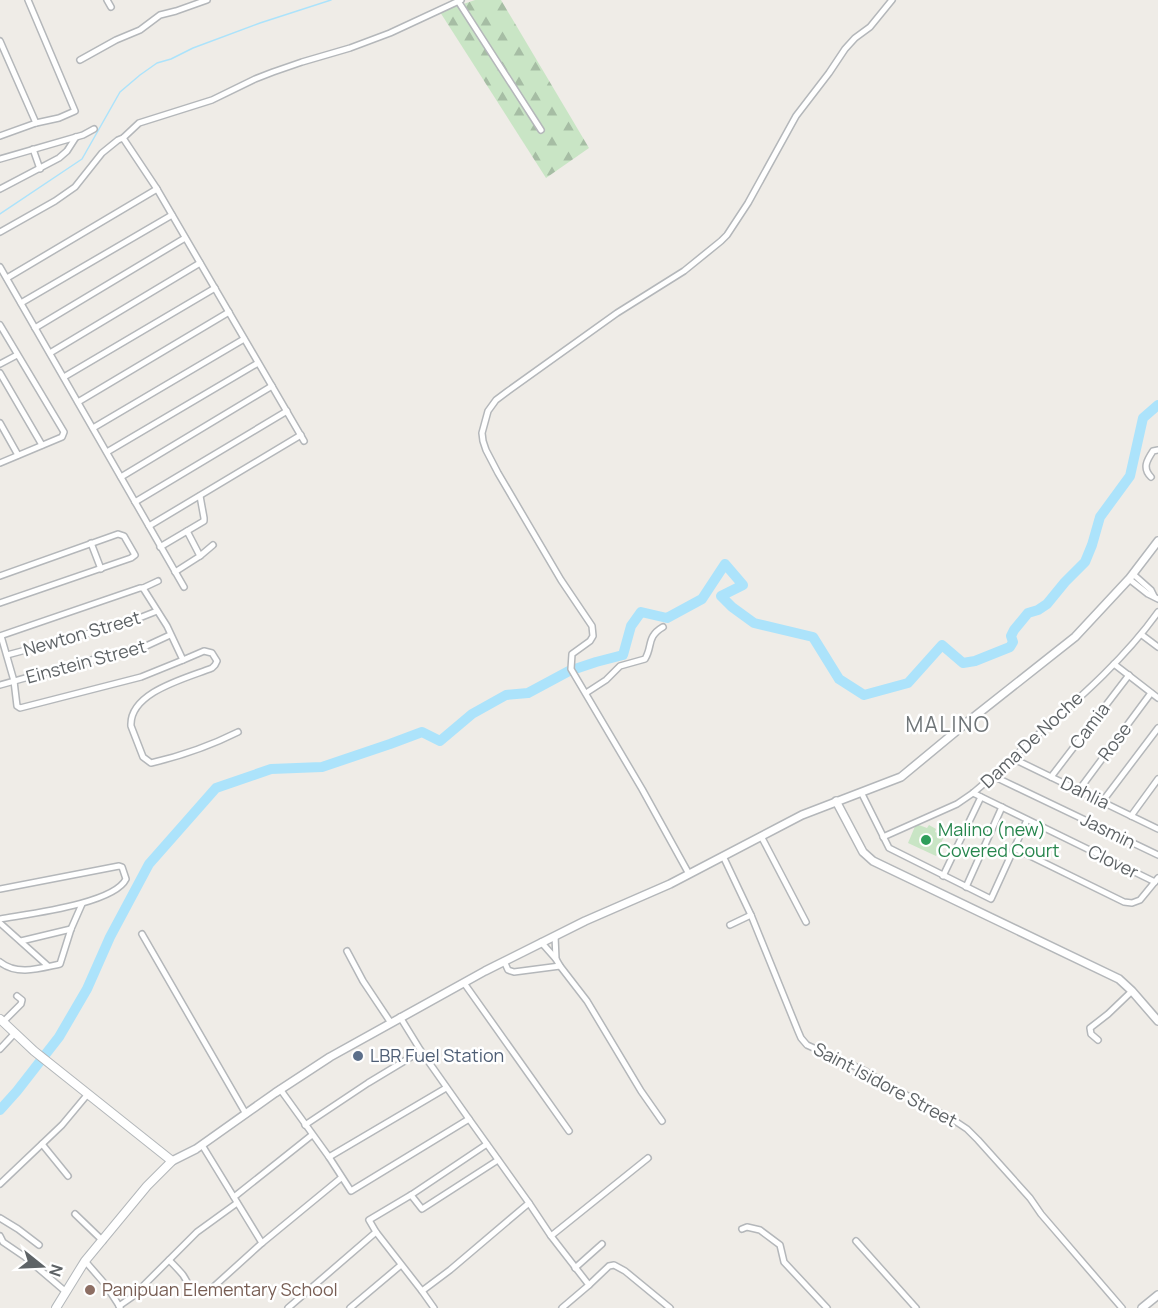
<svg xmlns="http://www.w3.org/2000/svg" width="1158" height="1308" viewBox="0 0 1158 1308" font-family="Manrope,sans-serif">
  <defs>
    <pattern id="forest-firs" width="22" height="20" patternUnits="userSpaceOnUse" patternTransform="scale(1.5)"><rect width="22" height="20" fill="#c9e5c5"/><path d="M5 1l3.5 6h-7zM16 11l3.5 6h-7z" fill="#a6bda4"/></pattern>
  </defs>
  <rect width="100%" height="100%" fill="#efece7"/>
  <!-- forest -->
  <polygon fill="url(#forest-firs)" points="475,0 501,0 589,148 546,178 440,12"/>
  <!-- garden -->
  <polygon fill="#c9e5c5" points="916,824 927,828 929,825 936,829 935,832 944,836 936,856 908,843"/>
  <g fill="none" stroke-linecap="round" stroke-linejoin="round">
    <!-- stream -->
    <polyline stroke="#ace3fb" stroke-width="1.5" points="0,214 82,159 120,92 140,75 157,63 171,59 193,48 260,23 331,0"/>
    <!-- river -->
    <polyline stroke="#ace3fb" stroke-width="10" points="0,1110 17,1091 59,1037 87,989 110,937 149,864 216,788 271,769 322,767 390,744 422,732 440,741 472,714 506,695 528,693 569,671 596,662 623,655 631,626 641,612 667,618 702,599 725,564 743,585 721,596 732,607 754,623 813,637 839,679 864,695 908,683 942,645 963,663 975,661 1010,647 1013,642 1011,636 1014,630 1028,613 1038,610 1047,604 1065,582 1085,562 1092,545 1100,517 1130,476 1143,418 1158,405"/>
    <defs>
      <g id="minor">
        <polyline points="107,0 111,7"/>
        <polyline points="458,1 541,130"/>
        <polyline points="0,41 36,123"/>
        <polyline points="80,60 116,40 140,30 160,15 176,11 207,0"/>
        <polyline points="0,136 36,123 59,118 75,111 28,0"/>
        <polyline points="123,138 157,189 304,441"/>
        <polyline points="33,149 40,169"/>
        <polyline points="0,159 83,135 94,129"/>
        <polyline points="0,189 59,158 67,151 76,137"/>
        <polyline points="0,232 55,201 75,187 102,153 118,140 123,138 139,123 212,100 255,79 273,72 302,62 350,48 390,33 461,0"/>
        <polyline points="0,267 184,587"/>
        <polyline points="7,278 157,189"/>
        <polyline points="21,303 172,215"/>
        <polyline points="0,325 64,432 62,437 0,463"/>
        <polyline points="35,328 185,238"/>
        <polyline points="50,353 200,263"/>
        <polyline points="0,364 17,355"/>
        <polyline points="0,373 42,445"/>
        <polyline points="64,377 215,288"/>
        <polyline points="78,402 229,312"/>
        <polyline points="0,423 18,455"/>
        <polyline points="93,428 244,339"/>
        <polyline points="107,452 258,363"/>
        <polyline points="121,477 272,386"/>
        <path d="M1151,477C1142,468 1147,460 1153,451L1158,450"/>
        <polyline points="135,502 287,411"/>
        <polyline points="149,526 301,435"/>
        <polyline points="187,531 200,556"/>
        <polyline points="91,543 101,569"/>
        <polyline points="160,547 204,521 204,518 200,496"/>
        <polyline points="175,572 200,556 213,545"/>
        <polyline points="1133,574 1151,590 1154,596"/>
        <polyline points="0,576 118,534 124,536 135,555 131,558 0,603"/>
        <polyline points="1129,579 1148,594 1158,599"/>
        <polyline points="143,588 158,581"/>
        <polyline points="1142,635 1158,647"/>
        <polyline points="0,636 140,588 143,588 167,626 183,660 141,677 20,708 17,706 14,681 1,636"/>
        <polyline points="7,655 124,624 157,611"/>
        <path d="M183,660L204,651L212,653L217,661L215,665L212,668C187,678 129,692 131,726L143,757L151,763C181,756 210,746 238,732"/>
        <polyline points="1114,664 1158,698"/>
        <polyline points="0,685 79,663 144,647 170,635"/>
        <path d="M586,693L606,680L620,666L645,659C653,646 646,637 663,627"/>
        <polyline points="1012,758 1158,829"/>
        <polyline points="993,776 1158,855"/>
        <polyline points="1051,777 1129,675"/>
        <polyline points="1079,790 1151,693"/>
        <polyline points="861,792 889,848 991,899 1027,820"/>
        <polyline points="973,793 1155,882"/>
        <polyline points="1102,802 1158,728"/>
        <polyline points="1131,816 1158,779"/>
        <polyline points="761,836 806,922"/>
        <path d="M883,837L957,804L973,793C997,773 1019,752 1042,731C1083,695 1126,657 1158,612"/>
        <polyline points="1014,848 1124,902 1132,903 1140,900 1158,878"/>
        <polyline points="723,856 751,915 798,1031 801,1038 807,1045 865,1071 889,1086 955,1121 967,1129 978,1140 1030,1198 1041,1214 1122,1308"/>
        <polyline points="689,874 642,789 571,669 572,654 590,641 593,636 592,626 561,580 498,473 486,450 483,441 482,433 488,411 496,400 508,391 617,313 684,271 721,241 727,235 748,203 796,116 829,73 845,49 855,38 870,27 892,0"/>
        <polyline points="943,876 981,797"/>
        <polyline points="966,887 1002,807"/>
        <path d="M0,889L119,866L122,867L126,879C114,904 27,914 0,919"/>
        <polyline points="0,923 48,966"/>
        <polyline points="730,925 751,915"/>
        <polyline points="142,934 246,1114"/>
        <polyline points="555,936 556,959 560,966 587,1001 641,1091 662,1121"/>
        <polyline points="21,941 71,929"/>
        <polyline points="541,942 556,959"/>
        <polyline points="347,951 363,981 391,1023"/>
        <polyline points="504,961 508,970 514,972 560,966"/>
        <path d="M0,962C17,976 41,968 60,964L71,929L82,904"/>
        <polyline points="464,983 569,1131"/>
        <polyline points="3,1022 21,1004 22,1000 17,996"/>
        <polyline points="1098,1040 1091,1034 1090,1028 1108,1014 1132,991"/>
        <polyline points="0,1049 15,1033"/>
        <polyline points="280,1089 329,1157 351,1191 469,1119 421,1051 400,1017"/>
        <polyline points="469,1119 529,1203 450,1270 422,1291 376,1232 369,1220 411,1195 487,1144"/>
        <polyline points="305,1125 368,1083 421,1051"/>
        <polyline points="42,1144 68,1176"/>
        <polyline points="202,1145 262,1243"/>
        <polyline points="329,1157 446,1088"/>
        <polyline points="0,1184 62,1125 87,1095"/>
        <polyline points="411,1195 422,1209 498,1160"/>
        <polyline points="234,1197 312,1135"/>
        <polyline points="529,1203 551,1236 589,1285 562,1308"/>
        <polyline points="75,1214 103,1241"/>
        <polyline points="0,1218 18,1229 39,1245"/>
        <polyline points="742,1229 747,1227 760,1230 780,1245 784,1262 827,1308"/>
        <polyline points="0,1236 3,1242 25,1257 66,1292"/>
        <polyline points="551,1236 648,1158"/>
        <polyline points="856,1241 916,1308"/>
        <path d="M169,1260C174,1265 179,1270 183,1275C192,1289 191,1296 210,1290L262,1243L341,1178"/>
        <polyline points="85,1261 105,1284 120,1307"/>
        <polyline points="575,1268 602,1244"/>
        <polyline points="589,1285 609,1266 614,1265 625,1271 670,1308"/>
        <polyline points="422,1291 434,1308"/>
        <polyline points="119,1306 132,1297 197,1232 237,1203"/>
        <polyline points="288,1308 376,1232"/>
        <polyline points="350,1308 401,1265"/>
      </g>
      <g id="tertiary">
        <polyline points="836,801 863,852 873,861 1119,979 1132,991 1158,1021"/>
        <polyline points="172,1161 196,1149 275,1093 330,1057 485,971 585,921 670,884 802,815 901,777 965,724 1075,637 1129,579 1158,541"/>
        <polyline points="1142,1308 1158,1295"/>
      </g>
      <polyline id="secondary" points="0,1019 34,1051 172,1161 147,1186 85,1261 56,1308"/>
    </defs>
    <!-- minor casing -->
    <use href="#minor" stroke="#b4b7ba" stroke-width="8"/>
    <!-- tertiary casing -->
    <use href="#tertiary" stroke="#b4b7ba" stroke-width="10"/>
    <!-- secondary casing -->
    <use href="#secondary" stroke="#b3b7ba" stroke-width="10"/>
    <!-- minor -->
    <use href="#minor" stroke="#fff" stroke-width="5"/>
    <!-- tertiary -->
    <use href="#tertiary" stroke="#fff" stroke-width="7"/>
    <!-- secondary -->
    <use href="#secondary" stroke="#fff" stroke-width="8"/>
  </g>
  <!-- markers -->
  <circle fill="#2e9e5b" stroke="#fff" stroke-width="2" cx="926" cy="840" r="6"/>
  <circle fill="#5c6f8a" stroke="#fff" stroke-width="2" cx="358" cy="1056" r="6"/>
  <circle fill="#8d6e63" stroke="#fff" stroke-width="2" cx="90" cy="1290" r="6"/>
  <g text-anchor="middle" stroke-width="5" stroke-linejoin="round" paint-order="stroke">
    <!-- street labels -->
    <g font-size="18" fill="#5e6366" stroke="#fff">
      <text transform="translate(82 634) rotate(-16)" y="6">Newton Street</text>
      <text transform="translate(86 662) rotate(-15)" y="6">Einstein Street</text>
      <text transform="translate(1090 726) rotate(-53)" y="6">Camia</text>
      <text transform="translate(1032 740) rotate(-43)" y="6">Dama De Noche</text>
      <text transform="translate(1115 742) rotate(-53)" y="6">Rose</text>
      <text transform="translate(1085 793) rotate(26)" y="6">Dahlia</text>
      <text transform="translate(1108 831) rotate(26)" y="6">Jasmin</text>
      <text transform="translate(1113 862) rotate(26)" y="6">Clover</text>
      <text transform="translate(885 1085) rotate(28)" y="6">Saint Isidore Street</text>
    </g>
    <!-- leisure labels -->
    <g font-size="18" fill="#27864d" stroke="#fff" text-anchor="start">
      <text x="938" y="836">Malino (new)<tspan x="938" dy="21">Covered Court</tspan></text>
    </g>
    <!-- service labels -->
    <g font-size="18" fill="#4e5e75" stroke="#fff" text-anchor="start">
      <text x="370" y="1062">LBR Fuel Station</text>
    </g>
    <!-- education labels -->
    <g font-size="18" fill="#785e54" stroke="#fff" text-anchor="start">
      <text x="102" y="1296">Panipuan Elementary School</text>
    </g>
    <!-- quarter labels -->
    <g font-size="21" letter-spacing="1.5" fill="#6f7578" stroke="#fff">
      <text x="948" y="732">MALINO</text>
    </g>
  </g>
  <!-- north arrow -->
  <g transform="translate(42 1266) rotate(108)" stroke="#ffffff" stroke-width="4.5" paint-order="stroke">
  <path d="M0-4.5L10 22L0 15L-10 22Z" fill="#5e6366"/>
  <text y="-9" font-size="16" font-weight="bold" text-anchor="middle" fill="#5e6366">N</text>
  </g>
</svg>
